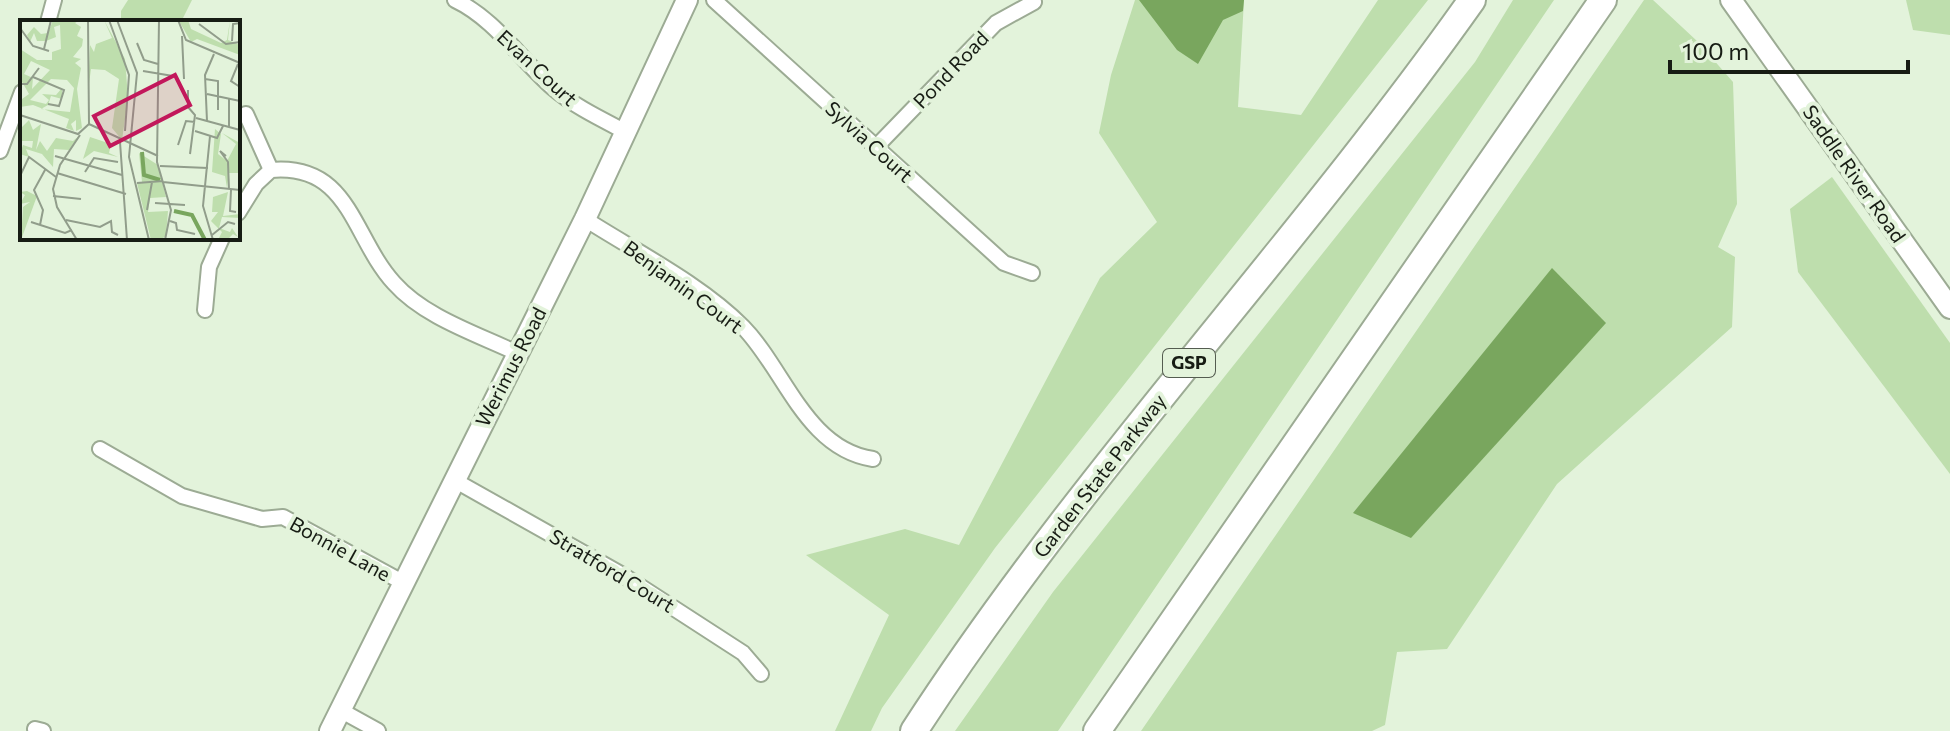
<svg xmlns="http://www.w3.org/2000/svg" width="1950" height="731" viewBox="0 0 1950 731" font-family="Commissioner,sans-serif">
  <rect width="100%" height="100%" fill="#e3f3db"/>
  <!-- green -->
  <g fill="#bedead">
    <polygon points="128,0 192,0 181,22 121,22 121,11"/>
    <polygon points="1135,0 1244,0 1238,107 1301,115 1378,0 1428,0 995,548 882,708 871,731 835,731 889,615 806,555 905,529 959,545 1100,278 1157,222 1099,133 1111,75"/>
    <polygon points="1513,0 1554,0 1058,731 955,731 1053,592 1475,62"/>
    <polygon points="1644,0 1653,0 1697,41 1733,82 1737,204 1718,247 1735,257 1732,327 1557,484 1447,649 1397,652 1385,725 1372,731 1141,731"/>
    <polygon points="1906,0 1950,0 1950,35 1913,30"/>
    <polygon points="1832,177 1950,343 1950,474 1798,272 1790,209"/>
  </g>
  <!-- water -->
  <g fill="#79a65e">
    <polygon points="1139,0 1244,0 1243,11 1223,20 1198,64 1177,50"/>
    <polygon points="1552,268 1606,323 1411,538 1353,513"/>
  </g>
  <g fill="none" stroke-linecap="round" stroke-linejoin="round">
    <defs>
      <g id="minor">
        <path d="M455,0C495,19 520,59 553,88C574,106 599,118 624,131"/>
        <polyline points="714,0 1004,263 1032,273"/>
        <polyline points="48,22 54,0"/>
        <polyline points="246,114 271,170"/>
        <polyline points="875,148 996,23 1034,2"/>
        <polyline points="0,151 22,92"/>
        <path d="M238,213L256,184L271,170C350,163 352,237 394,283C424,317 477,334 517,353"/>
        <path d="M585,219C635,251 702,285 743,327C785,370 806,449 873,459"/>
        <polyline points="205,310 209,267 222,238"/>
        <polyline points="100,449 182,496 262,519 283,517 404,583"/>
        <polyline points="454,480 621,574 743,653 761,674"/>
        <polyline points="340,710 378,731"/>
        <polyline points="35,729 43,731"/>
      </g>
      <g id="secondary">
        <polyline points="1731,0 1950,308"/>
        <polyline points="330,731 585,219 687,0"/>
      </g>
      <g id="motorway">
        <path d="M914,731C1081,473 1295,250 1472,0"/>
        <polyline points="1097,731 1603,0"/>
      </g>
    </defs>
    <!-- minor casing -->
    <use href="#minor" stroke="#9cab94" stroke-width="18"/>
    <!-- secondary casing -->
    <use href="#secondary" stroke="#9cab94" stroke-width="24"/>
    <!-- motorway casing -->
    <use href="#motorway" stroke="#9cab94" stroke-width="30"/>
    <!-- minor -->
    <use href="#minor" stroke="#fff" stroke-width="14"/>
    <!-- secondary -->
    <use href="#secondary" stroke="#fff" stroke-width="20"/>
    <!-- motorway -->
    <use href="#motorway" stroke="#fff" stroke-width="26"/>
  </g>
  <g text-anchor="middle" stroke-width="8" stroke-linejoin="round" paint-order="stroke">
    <!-- shield labels -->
    <rect fill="#e3f3db" stroke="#545c50" stroke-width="2" x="1163" y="349" width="52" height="28" rx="6"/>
    <g font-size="18" font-weight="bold" fill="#171c14">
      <text x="1189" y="369">GSP</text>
    </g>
    <!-- street labels -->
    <g font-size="20" fill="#171c14" stroke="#e3f3db">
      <text transform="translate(537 68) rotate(43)" y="7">Evan Court</text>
      <text transform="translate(951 70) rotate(-46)" y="7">Pond Road</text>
      <text transform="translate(869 142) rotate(42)" y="7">Sylvia Court</text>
      <text transform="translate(1854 174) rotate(55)" y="7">Saddle River Road</text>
      <text transform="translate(683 287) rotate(36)" y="7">Benjamin Court</text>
      <text transform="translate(511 367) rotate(-63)" y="7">Werimus Road</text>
      <text transform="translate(1100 476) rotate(-52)" y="7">Garden State Parkway</text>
      <text transform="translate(340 549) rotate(29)" y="7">Bonnie Lane</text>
      <text transform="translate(612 571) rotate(31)" y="7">Stratford Court</text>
    </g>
  </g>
  <!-- overview -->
  <g transform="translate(20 20)">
    <rect width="220" height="220" fill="#e3f3db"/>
    <path d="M33,0H60L55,3L61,7L57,16L63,19L62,26L53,37L61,39L55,43L61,48L57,69L62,108L56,111V100L51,104L54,111L46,108L49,99L13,85L0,87L1,66L2,79L9,74L1,60L0,29L17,40H32V32L41,29L40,5L34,7L36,17L26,21H17L14,13L10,22L7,15L14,7L21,14L28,13ZM11,41L30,50L12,69L13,58L4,54ZM31,59L47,60L54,68L50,92L21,89L28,85L31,76L42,79V68L36,75L22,74L29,80L26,84L10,80ZM84,0L105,39L108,78L102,120L92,108L99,59L85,50L71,49L68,71L70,25L74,32L76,24L92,18ZM168,0L171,9L201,23L207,20L210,0L208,20L220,25V35L177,19L171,22L159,1ZM0,96L2,107L9,100L13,110L21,104L16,130L20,121L27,131L36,118L53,121L60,115L49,130L34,129L33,147L22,134L6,129L9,137L0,134L3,125L12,128L13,121H2ZM195,109L201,114L198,134L207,141L216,124L202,113L220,123V153H209L207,168L205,156L192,152ZM70,117L91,124L89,133L98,137L74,131L63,139ZM119,133L138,145L146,177L130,178L128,192L148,191L146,216L140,220H131L117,163L122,162ZM7,171L17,176L1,220L3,187L10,182L0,184L5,175L0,172ZM208,172L203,196L220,194V198L202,197L199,208L210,212L212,208L218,217L213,214L207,220H198L202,212L191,201L198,192H192L193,177Z" fill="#bedead" fill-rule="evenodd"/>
    <path fill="none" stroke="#79a65e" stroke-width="4" d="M122,132L124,155L140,160M154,191L172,195L185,220"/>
    <path fill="none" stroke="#919d8b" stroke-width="2" d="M68,0L69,104M89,0L109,55L105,111M97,0L117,53L109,137L129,220M139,0L137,142L151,190L145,220M158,0L166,20L220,43M179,4L206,24L220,22M0,8L13,26L29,31M162,16L164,59M212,21L213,4L220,3M117,23L124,40L138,44M24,29L31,0M218,44L211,61L220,67M123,51L153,56M13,57L44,70L39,86L28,84M185,59L198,61V90M0,64H7L19,48M168,70V87L175,95L170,134M187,74L220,81M0,95L58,114L69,104L138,136M176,98L220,110M187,101L185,55L194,34M209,107V79M175,111L197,118L203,106M190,116L183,186L193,220M100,122L107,220M158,125L166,101L175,102M35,136L102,155M206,136L200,131L208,142L209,170M140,146L188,148M65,152L74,138L98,142M37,153L106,174M0,156L9,137L36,157M143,162L220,170M117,163L143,161M211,170L210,191L216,192M33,176L61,179M135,183L165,185M127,190L132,162M46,200L80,207L91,201L92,212L98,215M150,201L156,203L157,210L175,214M11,202L45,213L52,210M20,205L23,190L14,170L25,150M192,215L208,202L215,204M57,220L37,187L33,169L40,145L60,115"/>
    <path fill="#c2185b" fill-opacity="0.15" stroke="#c2185b" stroke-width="4" d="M155,55L170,85L90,126L74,96Z"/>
    <rect width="220" height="220" fill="none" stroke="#171c14" stroke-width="4"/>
  </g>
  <!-- scale -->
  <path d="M1670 60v12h238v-12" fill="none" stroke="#171c14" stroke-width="4"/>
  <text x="1682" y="60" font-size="24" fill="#171c14" stroke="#e3f3db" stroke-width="6" paint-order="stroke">100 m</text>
</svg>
